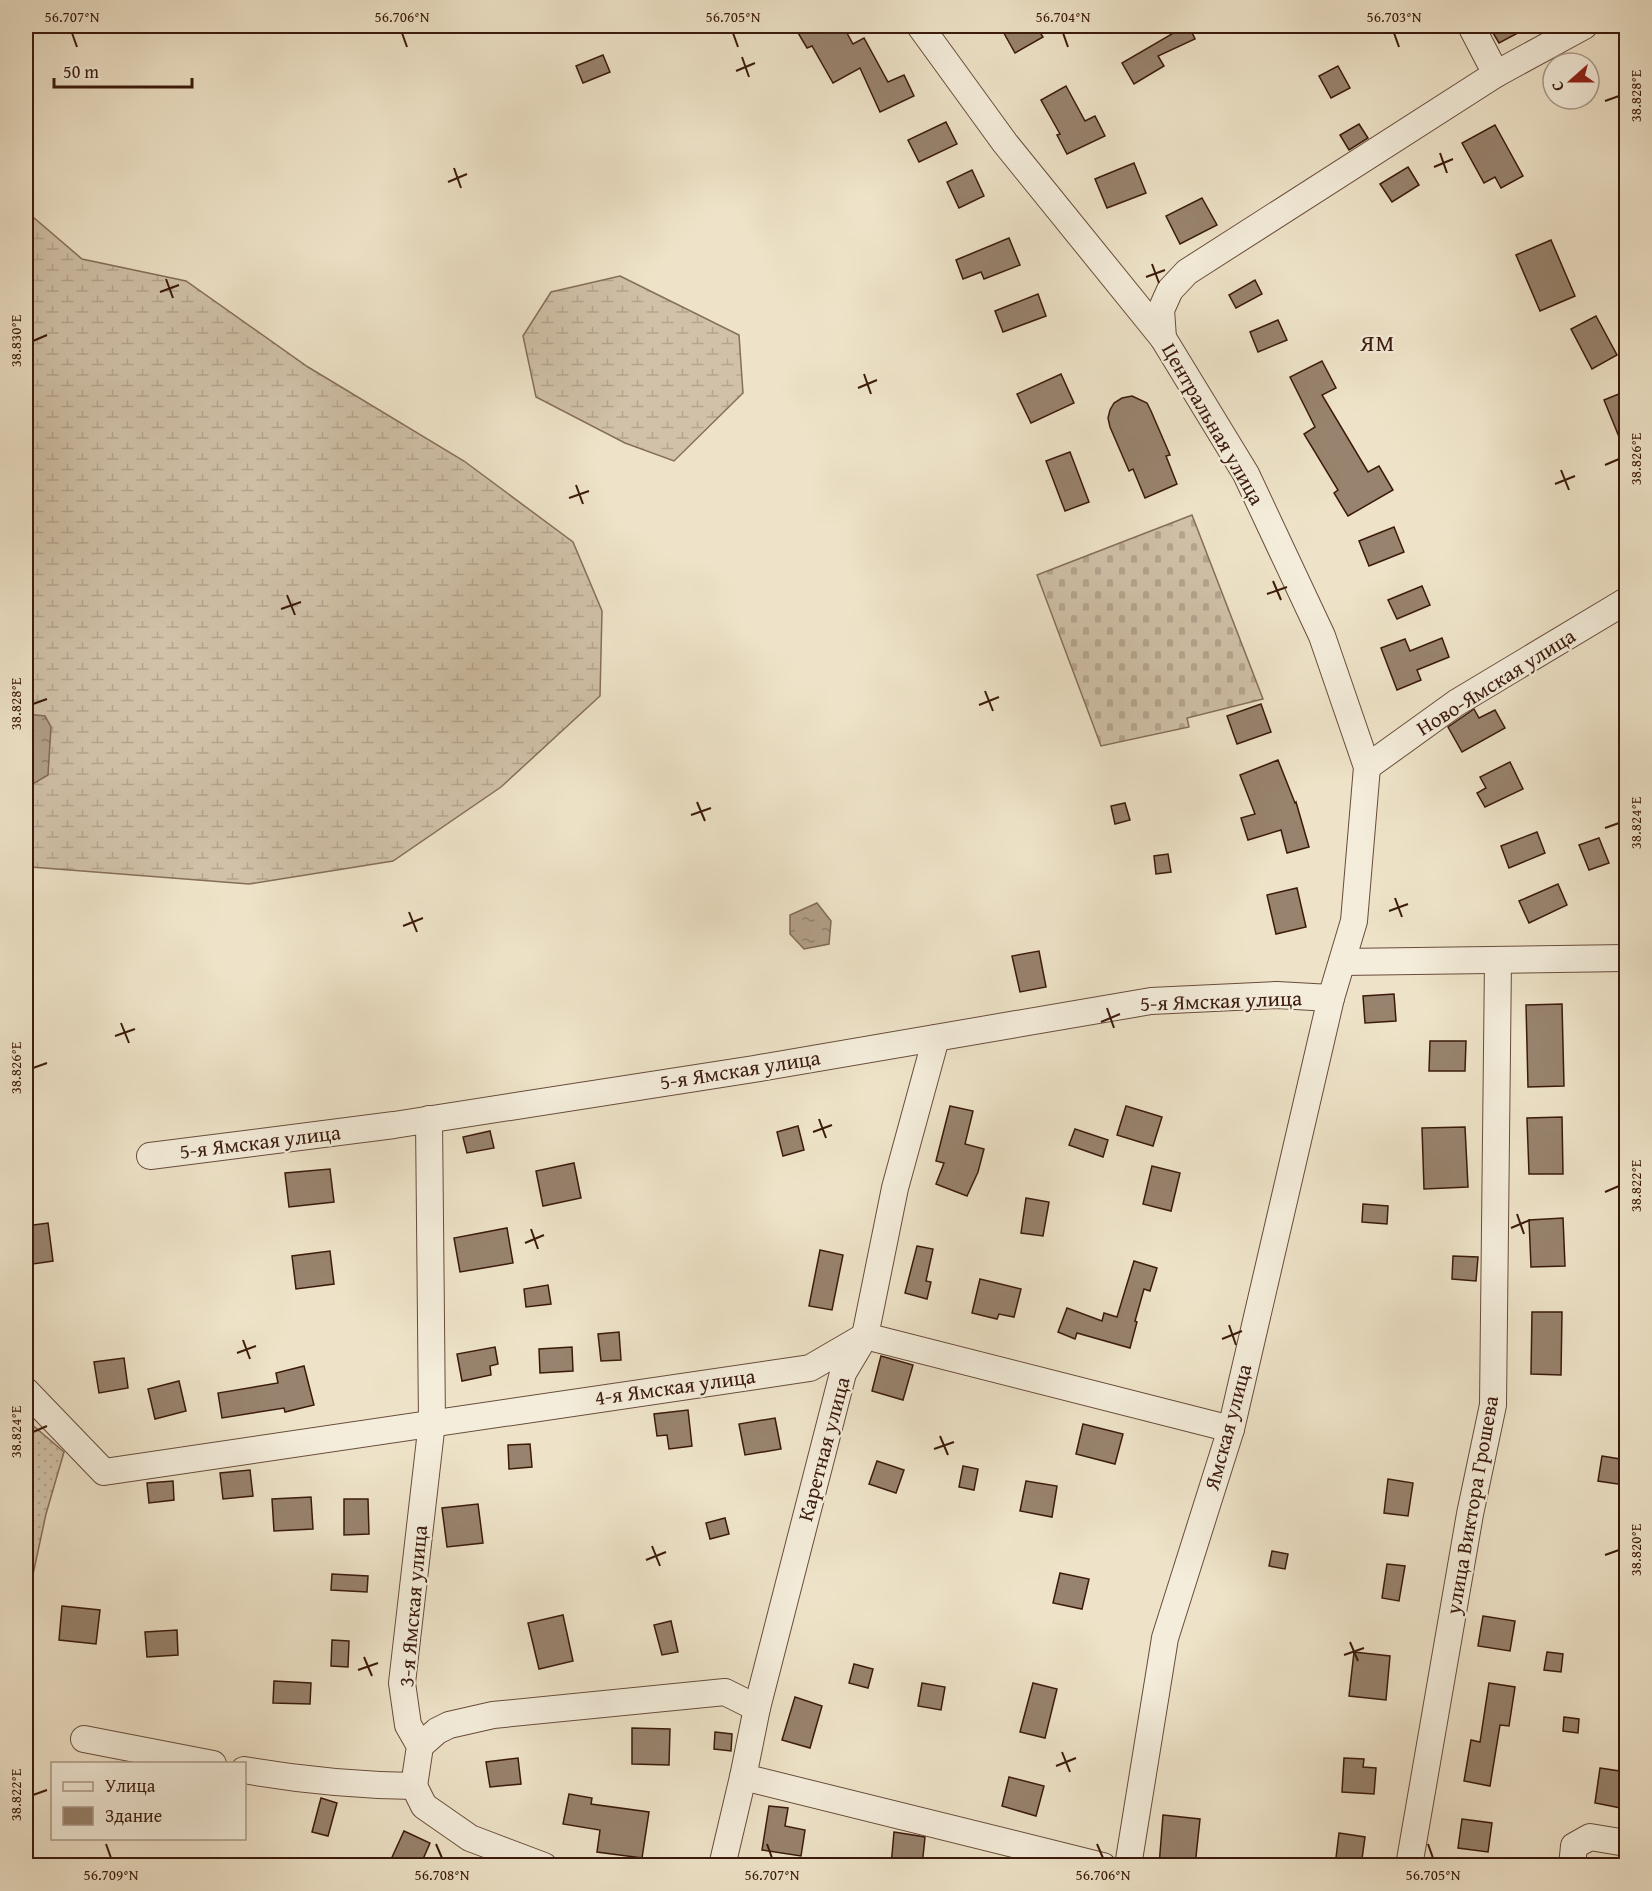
<svg xmlns="http://www.w3.org/2000/svg" width="1652" height="1891" viewBox="0 0 1652 1891" font-family="'Gentium Book Plus',serif">
  <defs>
    <pattern id="grass-dots" width="8" height="8" patternUnits="userSpaceOnUse" patternTransform="scale(1.5)"><rect width="8" height="8" fill="#d0c1a8"/><path d="M2 2h.1M6 6h.1" fill="none" stroke="#b4a58f" stroke-width="1.8" stroke-linecap="round"/></pattern>
    <pattern id="wetland-marsh" width="20" height="14" patternUnits="userSpaceOnUse" patternTransform="scale(1.5)"><rect width="20" height="14" fill="#d0c1a8"/><path d="M1 5h8M5 5V1M11 12h8M15 12V8" fill="none" stroke="#b4a58f"/></pattern>
    <pattern id="cemetery-stones" width="16" height="16" patternUnits="userSpaceOnUse" patternTransform="scale(1.5)"><rect width="16" height="16" fill="#d0c1a8"/><path d="M2 7V4a2 2 0 0 1 4 0v3zM10 15v-3a2 2 0 0 1 4 0v3z" fill="#b4a58f"/></pattern>
    <pattern id="water-ripples" width="26" height="14" patternUnits="userSpaceOnUse" patternTransform="scale(1.5)"><rect width="26" height="14" fill="#b19f88"/><path d="M2 4q2-2 4 0t4 0M15 11q2-2 4 0t4 0" fill="none" stroke="#91816e"/></pattern>
  </defs>
  <rect width="100%" height="100%" fill="#eee3c8"/>
  <filter id="stains"><feTurbulence type="fractalNoise" baseFrequency=".00333" numOctaves="4"/><feColorMatrix values="0 0 0 0 .2 0 0 0 0 .09 0 0 0 0 .02 0 0 0 .5 -.17"/></filter>
  <radialGradient id="worn" r=".72"><stop offset=".6" stop-color="#630" stop-opacity="0"/><stop offset="1" stop-color="#630" stop-opacity=".3"/></radialGradient>
  <!-- grass -->
  <polygon fill="url(#grass-dots)" stroke="#866e5a" stroke-width="1.5" points="29,1422 64,1452 46,1514 26,1607 26,1425"/>
  <!-- wetland -->
  <g fill="url(#wetland-marsh)" stroke="#866e5a" stroke-width="1.5">
    <polygon points="26,211 82,259 186,281 308,367 464,461 573,542 602,611 600,696 501,787 393,861 249,884 31,867 26,864"/>
    <polygon points="620,276 739,335 743,393 674,461 625,443 536,397 523,336 551,292"/>
  </g>
  <!-- cemetery -->
  <polygon fill="url(#cemetery-stones)" stroke="#866e5a" stroke-width="1.5" points="1192,515 1263,699 1187,718 1189,727 1101,746 1037,575"/>
  <!-- water -->
  <g fill="url(#water-ripples)" stroke="#826a56" stroke-width="1.5">
    <polygon points="26,714 45,716 51,727 48,775 26,788"/>
    <polygon points="817,903 831,921 829,944 804,949 790,934 790,915"/>
  </g>
  <!-- building -->
  <g fill="#98836e" stroke="#3b1a0c" stroke-width="1.5">
    <polygon points="794,26 843,26 853,44 864,38 888,82 904,75 914,96 880,112 860,68 833,83 812,46 807,48"/>
    <polygon points="1000,26 1036,26 1043,37 1015,53"/>
    <polygon points="1180,26 1189,26 1195,39 1158,56 1164,66 1134,84 1122,63 1172,34 1171,30"/>
    <polygon points="1489,26 1531,26 1499,43"/>
    <polygon points="603,55 610,72 583,83 576,66"/>
    <polygon points="1338,66 1350,88 1331,98 1319,76"/>
    <polygon points="1066,86 1085,121 1095,116 1105,136 1067,154 1057,135 1060,134 1041,100"/>
    <polygon points="946,122 957,144 919,162 908,140"/>
    <polygon points="1359,124 1368,138 1349,150 1340,135"/>
    <polygon points="1495,125 1523,176 1501,188 1495,177 1484,183 1462,143"/>
    <polygon points="1134,163 1146,193 1107,208 1095,179"/>
    <polygon points="1408,167 1419,185 1392,202 1380,184"/>
    <polygon points="972,170 984,196 959,208 947,182"/>
    <polygon points="1202,198 1217,225 1180,244 1166,216"/>
    <polygon points="1009,238 1020,265 984,279 981,272 963,279 956,260"/>
    <polygon points="1551,240 1575,296 1540,311 1516,255"/>
    <polygon points="1255,280 1262,294 1236,308 1229,295"/>
    <polygon points="1038,294 1046,316 1003,332 995,311"/>
    <polygon points="1596,316 1617,355 1592,369 1571,329"/>
    <polygon points="1278,320 1287,340 1258,352 1250,332"/>
    <polygon points="1322,361 1336,388 1322,395 1368,472 1379,466 1393,490 1348,516 1334,493 1338,490 1304,434 1315,427 1290,377"/>
    <polygon points="1061,374 1074,403 1031,423 1017,394"/>
    <polygon points="1626,391 1626,454 1604,400"/>
    <polygon points="1132,396 1147,403 1151,411 1170,455 1166,456 1177,484 1145,498 1133,469 1129,471 1110,427 1108,418 1110,410 1114,403 1122,398"/>
    <polygon points="1070,452 1089,502 1065,511 1046,461"/>
    <polygon points="1394,527 1404,552 1369,566 1359,541"/>
    <polygon points="1422,586 1430,605 1397,619 1388,600"/>
    <polygon points="1442,638 1449,657 1417,670 1421,680 1397,690 1381,648 1405,639 1410,651"/>
    <polygon points="1261,704 1271,732 1237,744 1227,716"/>
    <polygon points="1474,709 1479,718 1495,710 1505,728 1462,752 1448,727"/>
    <polygon points="1278,760 1295,803 1296,802 1309,847 1287,853 1281,830 1248,840 1241,818 1255,814 1240,775"/>
    <polygon points="1510,762 1523,789 1485,807 1477,793 1486,788 1480,777"/>
    <polygon points="1125,803 1130,820 1115,824 1111,806"/>
    <polygon points="1537,832 1545,853 1509,868 1501,846"/>
    <polygon points="1599,838 1609,863 1589,870 1579,845"/>
    <polygon points="1168,854 1171,872 1156,874 1154,856"/>
    <polygon points="1558,884 1567,905 1529,923 1519,901"/>
    <polygon points="1297,888 1306,927 1276,934 1267,895"/>
    <polygon points="1039,951 1046,987 1020,992 1012,956"/>
    <polygon points="1394,994 1396,1021 1365,1023 1363,996"/>
    <polygon points="1562,1004 1564,1086 1528,1087 1526,1005"/>
    <polygon points="1430,1041 1466,1041 1465,1071 1429,1071"/>
    <polygon points="950,1106 973,1111 965,1144 984,1149 978,1172 967,1196 936,1184 944,1163 936,1161"/>
    <polygon points="1126,1106 1162,1117 1153,1146 1117,1135"/>
    <polygon points="1562,1117 1563,1174 1529,1174 1527,1118"/>
    <polygon points="798,1126 804,1150 783,1156 777,1132"/>
    <polygon points="1465,1127 1468,1187 1424,1189 1422,1128"/>
    <polygon points="1075,1129 1108,1140 1103,1157 1069,1145"/>
    <polygon points="490,1131 494,1148 467,1153 463,1137"/>
    <polygon points="574,1163 581,1198 543,1206 536,1171"/>
    <polygon points="1152,1166 1180,1173 1171,1211 1143,1204"/>
    <polygon points="330,1169 334,1202 289,1207 285,1173"/>
    <polygon points="1026,1198 1049,1202 1043,1236 1021,1233"/>
    <polygon points="1363,1204 1388,1206 1387,1224 1362,1222"/>
    <polygon points="1563,1218 1565,1266 1531,1267 1529,1220"/>
    <polygon points="48,1223 53,1261 26,1265 26,1226"/>
    <polygon points="507,1228 513,1263 460,1272 454,1238"/>
    <polygon points="917,1246 933,1249 926,1281 931,1282 927,1299 905,1293"/>
    <polygon points="820,1250 843,1255 832,1310 809,1306"/>
    <polygon points="330,1251 334,1284 296,1289 292,1256"/>
    <polygon points="1453,1256 1478,1257 1476,1281 1452,1279"/>
    <polygon points="1134,1261 1157,1268 1150,1291 1144,1289 1135,1321 1137,1322 1130,1348 1077,1333 1075,1339 1058,1332 1067,1308 1102,1321 1104,1313 1117,1317"/>
    <polygon points="980,1279 1021,1289 1014,1317 999,1314 997,1319 972,1313"/>
    <polygon points="548,1285 551,1304 526,1307 524,1289"/>
    <polygon points="1532,1312 1562,1312 1561,1375 1531,1374"/>
    <polygon points="619,1332 621,1360 601,1361 598,1334"/>
    <polygon points="495,1347 498,1364 490,1366 491,1375 462,1381 457,1354"/>
    <polygon points="572,1347 573,1371 540,1373 539,1349"/>
    <polygon points="881,1356 913,1365 903,1400 872,1391"/>
    <polygon points="124,1358 128,1388 99,1393 94,1362"/>
    <polygon points="304,1366 314,1405 285,1412 284,1408 222,1418 218,1393 278,1383 276,1373"/>
    <polygon points="179,1381 186,1411 155,1419 148,1389"/>
    <polygon points="688,1410 692,1446 669,1449 667,1435 657,1436 654,1414"/>
    <polygon points="775,1418 781,1449 745,1455 739,1424"/>
    <polygon points="1083,1424 1123,1434 1115,1464 1076,1454"/>
    <polygon points="530,1444 532,1467 509,1469 508,1445"/>
    <polygon points="1602,1456 1626,1460 1624,1485 1598,1481"/>
    <polygon points="877,1461 904,1470 896,1493 869,1484"/>
    <polygon points="963,1466 978,1469 974,1490 959,1487"/>
    <polygon points="250,1470 253,1496 223,1499 220,1473"/>
    <polygon points="1388,1479 1413,1483 1408,1516 1384,1513"/>
    <polygon points="173,1481 174,1500 149,1503 147,1483"/>
    <polygon points="1026,1481 1057,1486 1052,1517 1020,1511"/>
    <polygon points="311,1497 313,1529 274,1531 272,1499"/>
    <polygon points="344,1499 368,1499 369,1534 344,1535"/>
    <polygon points="478,1504 483,1543 447,1547 442,1508"/>
    <polygon points="725,1518 729,1534 710,1539 706,1523"/>
    <polygon points="1272,1551 1288,1554 1285,1569 1269,1566"/>
    <polygon points="1387,1564 1405,1566 1399,1601 1382,1598"/>
    <polygon points="1060,1573 1089,1579 1082,1609 1053,1603"/>
    <polygon points="332,1574 368,1576 367,1592 331,1590"/>
    <polygon points="62,1606 100,1610 96,1644 59,1640"/>
    <polygon points="563,1615 573,1661 539,1669 528,1623"/>
    <polygon points="1483,1616 1515,1621 1510,1651 1478,1646"/>
    <polygon points="671,1621 678,1652 662,1655 654,1625"/>
    <polygon points="177,1630 178,1655 147,1657 145,1632"/>
    <polygon points="332,1640 349,1641 348,1667 331,1666"/>
    <polygon points="1354,1652 1390,1656 1386,1700 1349,1696"/>
    <polygon points="1547,1652 1563,1654 1561,1672 1544,1670"/>
    <polygon points="854,1664 873,1669 868,1688 849,1683"/>
    <polygon points="274,1681 311,1683 310,1704 273,1703"/>
    <polygon points="922,1683 945,1687 941,1710 918,1706"/>
    <polygon points="1033,1683 1057,1689 1045,1738 1020,1732"/>
    <polygon points="1489,1683 1515,1687 1509,1726 1500,1725 1490,1786 1464,1781 1471,1740 1480,1742"/>
    <polygon points="795,1697 822,1706 810,1748 782,1740"/>
    <polygon points="1564,1717 1579,1719 1578,1733 1563,1731"/>
    <polygon points="632,1728 670,1729 669,1765 632,1764"/>
    <polygon points="715,1732 732,1734 731,1751 714,1749"/>
    <polygon points="518,1758 521,1784 490,1787 486,1762"/>
    <polygon points="1344,1758 1364,1759 1363,1767 1376,1768 1374,1794 1342,1792"/>
    <polygon points="1600,1768 1626,1772 1621,1808 1595,1803"/>
    <polygon points="1009,1777 1044,1786 1036,1816 1002,1806"/>
    <polygon points="569,1794 592,1798 591,1804 649,1812 642,1858 597,1852 600,1830 563,1824"/>
    <polygon points="321,1798 337,1803 328,1836 312,1832"/>
    <polygon points="769,1806 788,1808 785,1826 805,1830 801,1856 762,1850"/>
    <polygon points="1163,1815 1200,1819 1195,1866 1159,1866"/>
    <polygon points="1462,1819 1492,1823 1488,1852 1458,1848"/>
    <polygon points="404,1831 430,1843 420,1866 388,1866"/>
    <polygon points="894,1832 925,1837 922,1866 891,1866"/>
    <polygon points="1339,1833 1365,1837 1361,1866 1335,1866"/>
  </g>
  <g fill="none" stroke-linecap="round" stroke-linejoin="round">
    <defs>
      <g id="minor">
        <polyline points="920,26 1005,143 1163,338 1246,474 1322,636 1367,767 1354,921 1331,998 1231,1429 1165,1638 1128,1866"/>
        <polyline points="1471,26 1496,74"/>
        <polyline points="1163,338 1161,310 1170,290 1187,272 1496,74 1584,26"/>
        <polyline points="1367,767 1456,703 1626,601"/>
        <polyline points="1342,962 1626,958"/>
        <polyline points="150,1156 394,1125 754,1069 1151,1001 1277,995 1331,998"/>
        <polyline points="26,1391 104,1472 810,1368 865,1336 1231,1429"/>
        <polyline points="84,1739 213,1764"/>
        <polyline points="420,1746 437,1731 449,1725 493,1715 725,1692 757,1708"/>
        <path d="M244,1770C301,1780 357,1785 414,1786"/>
        <polyline points="743,1777 1103,1866"/>
        <polyline points="414,1786 420,1746 408,1725 402,1683 432,1422 429,1119"/>
        <polyline points="414,1786 424,1806 470,1838 544,1866"/>
        <polyline points="722,1866 743,1777 757,1708 843,1373 865,1336 895,1188 936,1038"/>
        <polyline points="1409,1866 1470,1514 1493,1405 1498,960"/>
        <polyline points="1572,1866 1574,1846 1590,1837 1626,1843"/>
      </g>
    </defs>
    <!-- minor casing -->
    <use href="#minor" stroke="#684c3b" stroke-width="28"/>
    <!-- minor -->
    <use href="#minor" stroke="#f4eddb" stroke-width="26"/>
  </g>
  <!-- ticks -->
  <path fill="none" stroke="#3b1a0c" stroke-width="2" d="M72,33L77,47M402,33L407,47M733,33L738,47M1063,33L1068,47M1394,33L1399,47M742,57L749,77M736,71L755,63M1605,101L1619,96M1440,153L1447,173M1434,167L1453,159M454,168L461,188M448,182L467,174M1152,264L1159,283M1146,277L1165,270M166,279L173,298M160,292L179,285M33,341L47,335M864,374L871,394M858,388L877,380M1605,465L1619,459M1561,470L1569,490M1555,484L1575,476M576,485L583,504M569,498L589,491M1273,581L1281,600M1267,594L1287,587M287,595L295,615M281,609L301,602M985,691L993,711M33,704L47,699M979,705L999,697M697,802L705,821M691,815L711,808M1605,828L1619,823M1395,898L1402,917M1389,911L1408,904M409,912L417,932M403,926L423,918M1107,1008L1114,1028M1101,1022L1120,1014M121,1023L129,1043M115,1036L135,1029M33,1068L47,1063M819,1119L826,1138M813,1132L832,1125M1605,1192L1619,1186M1517,1214L1524,1234M1511,1228L1530,1220M531,1229L538,1249M525,1243L544,1235M1229,1325L1236,1345M1222,1339L1242,1331M243,1340L250,1359M237,1353L256,1346M33,1432L47,1426M940,1436L948,1455M934,1449L954,1442M652,1546L660,1566M1605,1555L1619,1550M646,1560L666,1552M1350,1642L1358,1661M1344,1655L1364,1648M364,1657L372,1676M358,1670L378,1663M1062,1752L1070,1772M1056,1766L1076,1758M33,1795L47,1790M106,1844L111,1858M436,1844L442,1858M767,1844L772,1858M1097,1844L1103,1858M1428,1844L1433,1858"/>
  <g text-anchor="middle" stroke-width="4.5" stroke-linejoin="round" paint-order="stroke">
    <!-- street labels -->
    <g font-size="21" fill="#3b1a0c" stroke="#f4eddb">
      <text transform="translate(1213 424) rotate(60)" y="7">Центральная улица</text>
      <text transform="translate(1496 682) rotate(-32)" y="7">Ново-Ямская улица</text>
      <text transform="translate(1221 1001) rotate(-2)" y="7">5-я Ямская улица</text>
      <text transform="translate(740 1070) rotate(-9)" y="7">5-я Ямская улица</text>
      <text transform="translate(260 1142) rotate(-7)" y="7">5-я Ямская улица</text>
      <text transform="translate(675 1387) rotate(-8)" y="7">4-я Ямская улица</text>
      <text transform="translate(1228 1427) rotate(-75)" y="7">Ямская улица</text>
      <text transform="translate(824 1449) rotate(-75)" y="7">Каретная улица</text>
      <text transform="translate(1472 1505) rotate(-80)" y="7">улица Виктора Грошева</text>
      <text transform="translate(413 1606) rotate(-85)" y="7">3-я Ямская улица</text>
    </g>
    <!-- quarter labels -->
    <g font-size="24" letter-spacing="1.5" fill="#3b1a0c" stroke="#f4eddb">
      <text x="1378" y="351">ЯМ</text>
    </g>
  </g>
  <!-- margin -->
  <rect width="1652" height="1891" fill="none" stroke="#eee3c8" stroke-width="66"/>
  <!-- legend -->
  <rect x="51" y="1762" width="195" height="78" fill="#f4eddb" stroke="#aa9988" stroke-width="1.5"/>
  <rect x="63" y="1782" width="30" height="9" fill="#f4eddb" stroke="#aa9988" stroke-width="1.5"/>
  <text x="105" y="1792" font-size="18" fill="#3b1a0c">Улица</text>
  <rect x="63" y="1807" width="30" height="18" fill="#98836e" stroke="#aa9988" stroke-width="1.5"/>
  <text x="105" y="1822" font-size="18" fill="#3b1a0c">Здание</text>
  <!-- north arrow -->
  <g transform="translate(1571 81) rotate(249)"><circle r="28" fill="#f4eddb" stroke="#aa9988" stroke-width="1.5"/>
  <path d="M0-4.5L10 22L0 15L-10 22Z" fill="#8f2418"/>
  <text y="-9" font-size="16" font-weight="bold" text-anchor="middle" fill="#3b1a0c">С</text>
  </g>
  <!-- scale -->
  <path d="M54 78v9h138v-9" fill="none" stroke="#3b1a0c" stroke-width="3"/>
  <text x="63" y="78" font-size="18" fill="#3b1a0c" stroke="#f4eddb" stroke-width="4.5" paint-order="stroke">50 m</text>
  <rect x="33" y="33" width="1586" height="1825" fill="none" stroke="#3b1a0c" stroke-width="2"/>
  <g font-size="15" text-anchor="middle" fill="#3b1a0c">
    <text x="72" y="22">56.707°N</text>
    <text x="402" y="22">56.706°N</text>
    <text x="733" y="22">56.705°N</text>
    <text x="1063" y="22">56.704°N</text>
    <text x="1394" y="22">56.703°N</text>
    <text transform="translate(1636 96) rotate(-90)" y="5">38.828°E</text>
    <text transform="translate(16 341) rotate(-90)" y="5">38.830°E</text>
    <text transform="translate(1636 459) rotate(-90)" y="5">38.826°E</text>
    <text transform="translate(16 704) rotate(-90)" y="5">38.828°E</text>
    <text transform="translate(1636 823) rotate(-90)" y="5">38.824°E</text>
    <text transform="translate(16 1068) rotate(-90)" y="5">38.826°E</text>
    <text transform="translate(1636 1186) rotate(-90)" y="5">38.822°E</text>
    <text transform="translate(16 1432) rotate(-90)" y="5">38.824°E</text>
    <text transform="translate(1636 1550) rotate(-90)" y="5">38.820°E</text>
    <text transform="translate(16 1795) rotate(-90)" y="5">38.822°E</text>
    <text x="111" y="1880">56.709°N</text>
    <text x="442" y="1880">56.708°N</text>
    <text x="772" y="1880">56.707°N</text>
    <text x="1103" y="1880">56.706°N</text>
    <text x="1433" y="1880">56.705°N</text>
  </g>
  <rect width="100%" height="100%" filter="url(#stains)"/>
  <rect width="100%" height="100%" fill="url(#worn)"/>
</svg>
